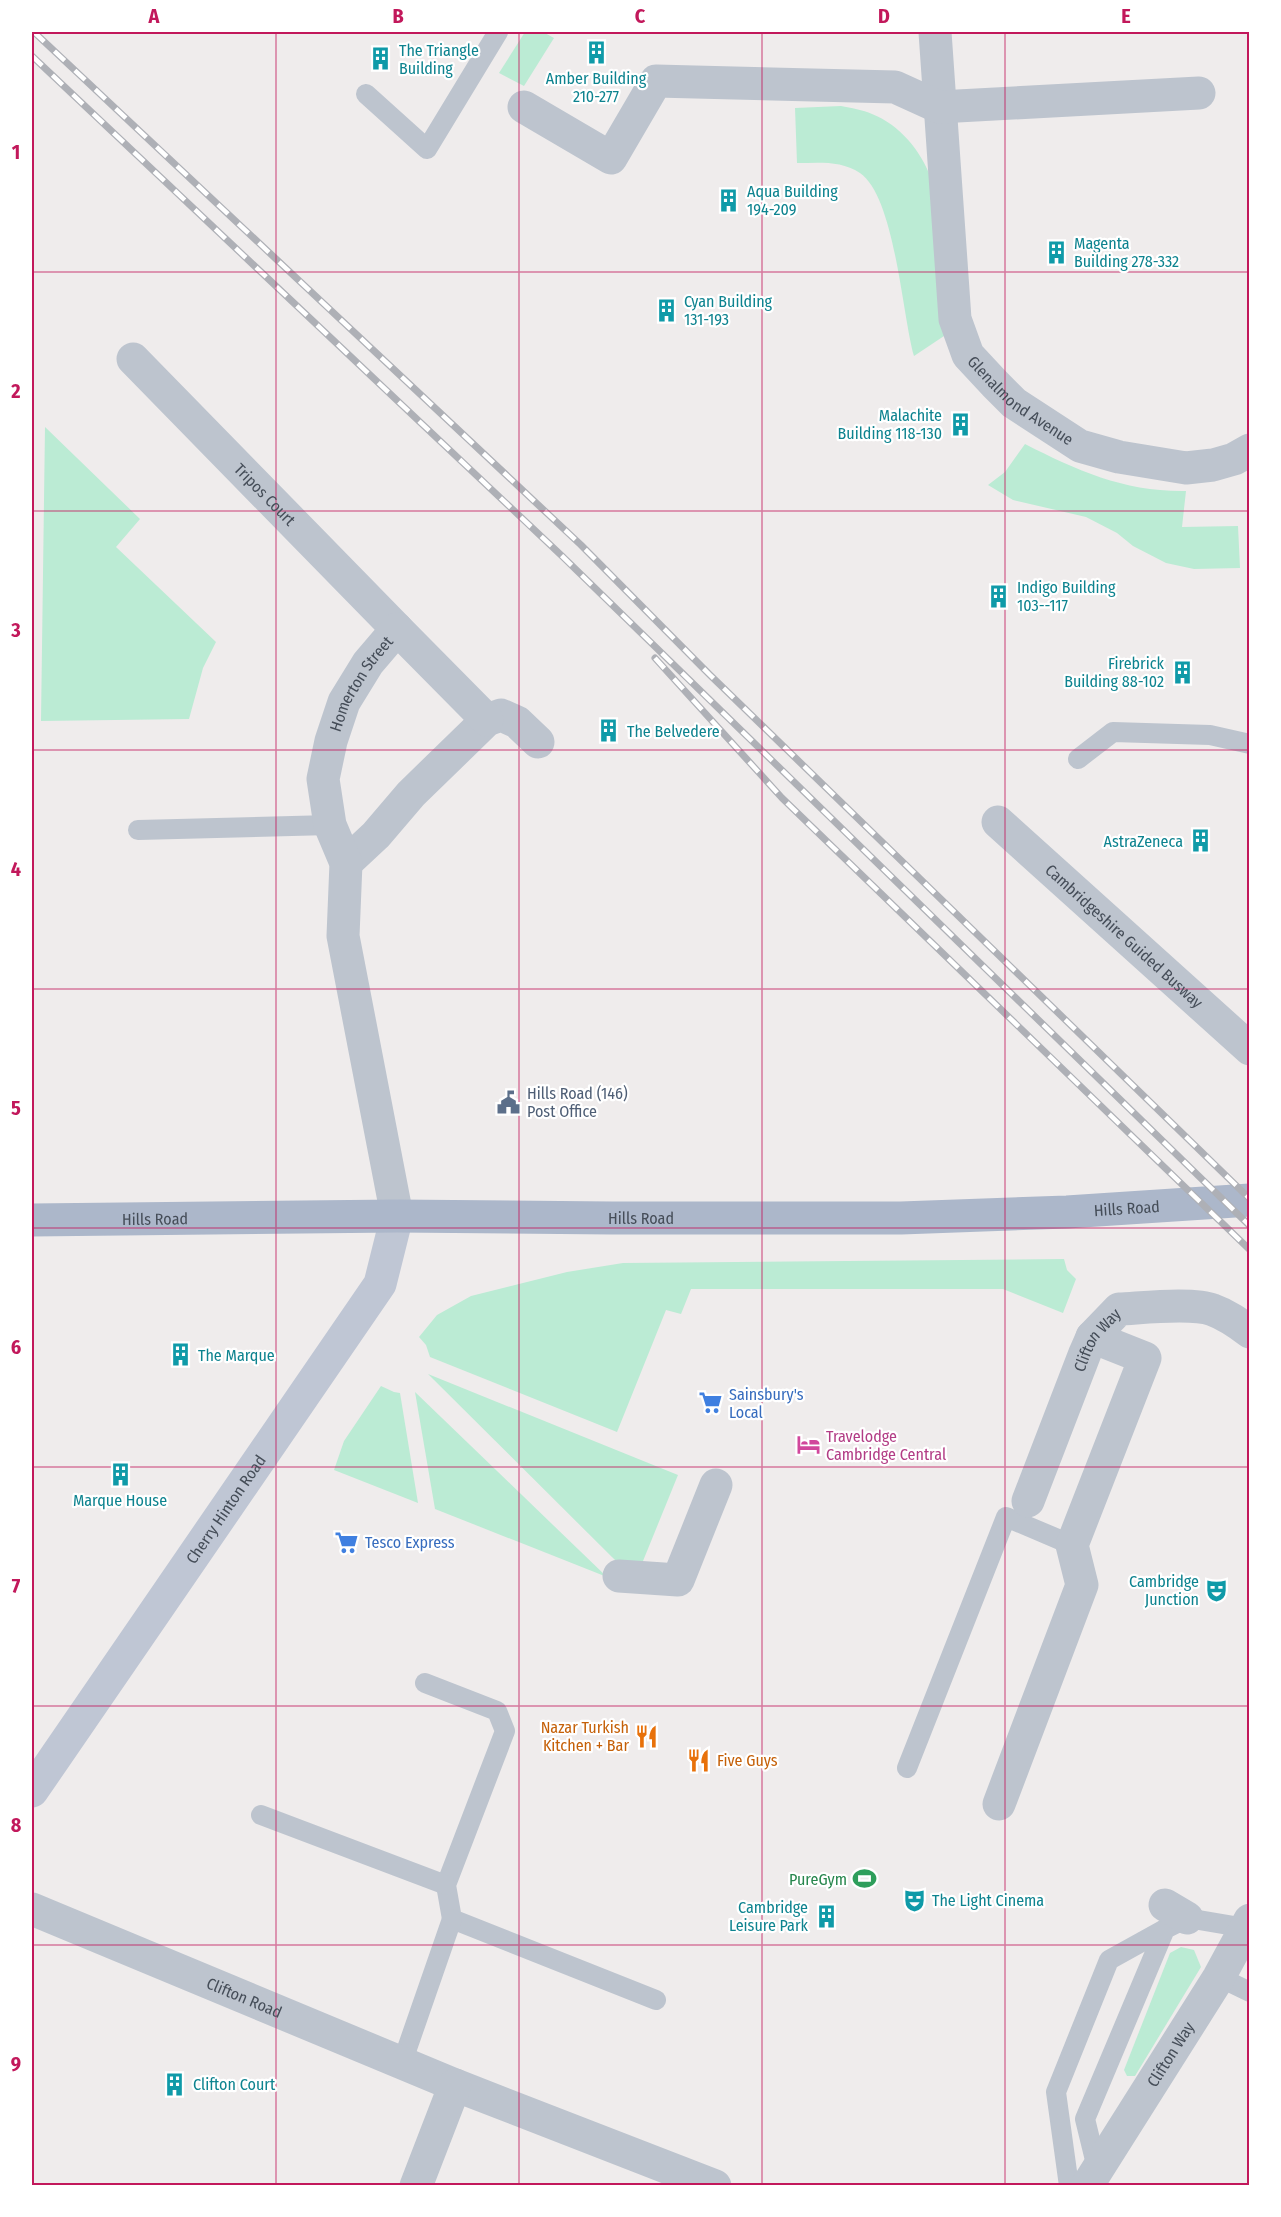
<svg xmlns="http://www.w3.org/2000/svg" width="1281" height="2217" viewBox="0 0 1281 2217" font-family="'Fira Sans Condensed',sans-serif">
  <rect width="100%" height="100%" fill="#efecec"/>
  <!-- green -->
  <g fill="#bbebd4">
    <polygon points="525,32 543,32 554,38 524,86 499,73"/>
    <path d="M841,106C851,108 863,110 872,114C900,125 921,151 931,178L947,334L914,356C902,314 895,197 860,173C841,160 818,163 797,163L795,108Z"/>
    <polygon points="45,427 140,519 116,547 216,642 203,668 189,719 41,721"/>
    <path d="M1025,444C1078,471 1125,492 1186,491L1182,527L1238,526L1240,568L1194,569L1166,563L1133,546L1117,533L1086,517L1013,500L988,485L1005,472Z"/>
    <polygon points="1064,1259 1067,1270 1076,1279 1063,1313 1003,1289 691,1289 681,1314 666,1310 617,1432 430,1357 426,1345 419,1337 437,1315 471,1296 567,1272 623,1263"/>
    <polygon points="428,1374 678,1475 643,1561 618,1563"/>
    <polygon points="381,1386 394,1392 400,1393 418,1503 334,1470 344,1441"/>
    <polygon points="415,1392 607,1577 435,1509"/>
    <polygon points="1181,1947 1194,1950 1201,1967 1135,2076 1127,2076 1124,2070 1170,1953"/>
  </g>
  <g fill="none" stroke-linecap="round" stroke-linejoin="round">
    <!-- lane -->
    <g stroke="#bdc4ce" stroke-width="20">
      <polyline points="366,94 427,149 498,32"/>
      <polyline points="1078,759 1113,732 1210,735 1250,744"/>
      <polyline points="138,830 330,825"/>
      <polyline points="425,1683 497,1711 505,1731 446,1885 452,1919 656,2000"/>
      <polyline points="907,1768 1006,1517 1072,1545"/>
      <polyline points="261,1815 446,1885"/>
      <polyline points="1219,1977 1250,1992"/>
      <polyline points="402,2063 452,1919"/>
      <polyline points="1097,2168 1085,2119 1165,1929 1187,1918 1246,1928"/>
      <polyline points="1069,2186 1056,2092 1109,1960 1165,1929"/>
    </g>
    <!-- street -->
    <g stroke="#bdc4ce" stroke-width="33">
      <path id="s1" d="M935,32L955,319L968,355L995,384L1014,403L1080,446L1119,457L1186,468L1213,465L1234,459L1250,450"/>
      <polyline points="524,107 611,158 656,81 895,87 939,107 1199,93"/>
      <path id="s2" d="M133,359L397,629"/>
      <path id="s3" d="M998,822L1250,1049"/>
      <polyline points="346,863 376,835 411,794 487,720 501,715 517,722 538,742"/>
      <path id="s4" d="M397,1216L343,936L346,863L330,825L323,779L331,741L344,702L368,663L397,629L487,720"/>
      <path id="s5" d="M1028,1501L1085,1353L1092,1337L1119,1309C1142,1308 1193,1302 1213,1310C1227,1315 1238,1323 1250,1332"/>
      <polyline points="619,1576 678,1580 716,1485"/>
      <polyline points="999,1804 1082,1585 1072,1545 1145,1358 1092,1337"/>
      <polyline points="1165,1905 1187,1918"/>
      <path id="s6" d="M32,1909L455,2085L715,2186"/>
      <polyline points="416,2186 455,2085"/>
      <path id="s7" d="M1087,2186L1219,1977L1250,1920"/>
    </g>
    <!-- secondary -->
    <path stroke="#bfc6d4" stroke-width="33" id="s8" d="M32,1791L380,1284L397,1216"/>
    <!-- primary -->
    <path stroke="#acb7ca" stroke-width="33" id="s9" d="M32,1220L397,1216L612,1218H901L1067,1212L1250,1200"/>
    <defs>
      <g id="rail">
        <polyline points="34,32 581,545 710,675 1250,1199"/>
        <polyline points="32,56 562,556 1250,1226"/>
        <polyline points="655,658 782,798 1250,1250"/>
      </g>
    </defs>
    <!-- rail casing -->
    <use href="#rail" stroke="#aeb0b6" stroke-width="7"/>
    <!-- rail -->
    <use href="#rail" stroke="#fff" stroke-width="4.5" stroke-dasharray="14" stroke-linecap="butt"/>
  </g>
  <!-- grid -->
  <path fill="none" stroke="#c2185b" stroke-width="1.5" stroke-opacity="0.55" d="M276,32V2186M519,32V2186M762,32V2186M1005,32V2186M32,272H1250M32,511H1250M32,750H1250M32,989H1250M32,1228H1250M32,1467H1250M32,1706H1250M32,1945H1250"/>
  <!-- icons -->
  <defs>
    <symbol id="building-bare" viewBox="-9 -9 18 18"><path d="M-4-6H4V6H1V3H-1V6H-4ZM-2.5-4.3h1.7v1.8h-1.7ZM.8-4.3h1.7v1.8H.8ZM-2.5-1h1.7V.8h-1.7ZM.8-1h1.7V.8H.8Z" fill="#0f9aa8" stroke="#fff" stroke-width="2.5" paint-order="stroke"/></symbol>
    <symbol id="civic-bare" viewBox="-9 -9 18 18"><path d="M-.6-6.5H3V-4.5H.6V-3L4-1V1h2V6H-6V1h2V-1L-.6-3ZM-1.2 2.5V6h2.4V2.5Z" fill="#5c6f8a" stroke="#fff" stroke-width="2.5" paint-order="stroke"/></symbol>
    <symbol id="supermarket-bare" viewBox="-9 -9 18 18"><path d="M-6-5.5h2.5l.6 2H6L4.5 2H-2.5L-4.4-4H-6ZM-1.5 3.2a1.3 1.3 0 1 0 .1 0ZM3 3.2a1.3 1.3 0 1 0 .1 0Z" fill="#3f7fe0" stroke="#fff" stroke-width="2.5" paint-order="stroke"/></symbol>
    <symbol id="hotel-bare" viewBox="-9 -9 18 18"><path d="M-6-4.5h1.5V1H6V5H4.5V3h-9V5H-6ZM-4 0a1.8 1.8 0 1 1 3.6 0ZM.5 0V-2.5h3Q6-2.5 6 0Z" fill="#d1479c" stroke="#fff" stroke-width="2.5" paint-order="stroke"/></symbol>
    <symbol id="theatre-bare" viewBox="-9 -9 18 18"><path d="M-5-5.5Q0-4 5-5.5V0Q5 5 0 6Q-5 5-5 0ZM-3.3-2.5H-1v1.5H-3.3ZM1-2.5H3.3v1.5H1ZM-2.8 1Q0 5.5 2.8 1Z" fill="#0f9aa8" stroke="#fff" stroke-width="2.5" paint-order="stroke"/></symbol>
    <symbol id="restaurant-bare" viewBox="-9 -9 18 18"><path d="M-5-6h1v4h1v-4h1v4h1v-4h1v5L-1.5 .5V6h-2V.5L-5-1ZM5-6V6H3V1.5H1.5Q1.5-4 5-6Z" fill="#e8710a" stroke="#fff" stroke-width="2.5" paint-order="stroke"/></symbol>
    <symbol id="stadium-bare" viewBox="-9 -9 18 18"><path d="M0-5a6.5 5 0 1 0 0 10a6.5 5 0 1 0 0-10ZM-3.5-1.8h7v3.6h-7Z" fill="#2e9e5b" stroke="#fff" stroke-width="2.5" paint-order="stroke"/></symbol>
  </defs>
  <g fill-rule="evenodd">
    <use href="#building-bare" x="580" y="36" width="33" height="33"/>
    <use href="#building-bare" x="364" y="42" width="33" height="33"/>
    <use href="#building-bare" x="712" y="184" width="33" height="33"/>
    <use href="#building-bare" x="1040" y="236" width="33" height="33"/>
    <use href="#building-bare" x="650" y="294" width="33" height="33"/>
    <use href="#building-bare" x="944" y="408" width="33" height="33"/>
    <use href="#building-bare" x="982" y="580" width="33" height="33"/>
    <use href="#building-bare" x="1166" y="656" width="33" height="33"/>
    <use href="#building-bare" x="592" y="714" width="33" height="33"/>
    <use href="#building-bare" x="1184" y="824" width="33" height="33"/>
    <use href="#civic-bare" x="492" y="1086" width="33" height="33"/>
    <use href="#building-bare" x="164" y="1338" width="33" height="33"/>
    <use href="#supermarket-bare" x="694" y="1386" width="33" height="33"/>
    <use href="#hotel-bare" x="792" y="1428" width="33" height="33"/>
    <use href="#building-bare" x="104" y="1458" width="33" height="33"/>
    <use href="#supermarket-bare" x="330" y="1526" width="33" height="33"/>
    <use href="#theatre-bare" x="1200" y="1574" width="33" height="33"/>
    <use href="#restaurant-bare" x="630" y="1720" width="33" height="33"/>
    <use href="#restaurant-bare" x="682" y="1744" width="33" height="33"/>
    <use href="#stadium-bare" x="848" y="1862" width="33" height="33"/>
    <use href="#theatre-bare" x="898" y="1884" width="33" height="33"/>
    <use href="#building-bare" x="810" y="1900" width="33" height="33"/>
    <use href="#building-bare" x="158" y="2068" width="33" height="33"/>
  </g>
  <g text-anchor="middle" stroke-width="4.5" stroke-linejoin="round" paint-order="stroke">
    <!-- culture labels -->
    <g font-size="16" fill="#0d838f" stroke="#fff" text-anchor="start">
      <text x="399" y="56">The Triangle<tspan x="399" dy="18">Building</tspan></text>
      <text x="596" y="84" text-anchor="middle">Amber Building<tspan x="596" dy="18">210-277</tspan></text>
      <text x="747" y="197">Aqua Building<tspan x="747" dy="18">194-209</tspan></text>
      <text x="1074" y="249">Magenta<tspan x="1074" dy="18">Building 278-332</tspan></text>
      <text x="684" y="307">Cyan Building<tspan x="684" dy="18">131-193</tspan></text>
      <text x="942" y="421" text-anchor="end">Malachite<tspan x="942" dy="18">Building 118-130</tspan></text>
      <text x="1017" y="593">Indigo Building<tspan x="1017" dy="18">103--117</tspan></text>
      <text x="1164" y="669" text-anchor="end">Firebrick<tspan x="1164" dy="18">Building 88-102</tspan></text>
      <text x="627" y="737">The Belvedere</text>
      <text x="1183" y="847" text-anchor="end">AstraZeneca</text>
      <text x="198" y="1361">The Marque</text>
      <text x="120" y="1506" text-anchor="middle">Marque House</text>
      <text x="1199" y="1587" text-anchor="end">Cambridge<tspan x="1199" dy="18">Junction</tspan></text>
      <text x="932" y="1906">The Light Cinema</text>
      <text x="808" y="1913" text-anchor="end">Cambridge<tspan x="808" dy="18">Leisure Park</tspan></text>
      <text x="193" y="2090">Clifton Court</text>
    </g>
    <!-- street labels -->
    <g font-size="16" fill="#454d58" stroke="#fff">
      <text dy="6" stroke="none"><textPath href="#s1" startOffset="396">Glenalmond Avenue</textPath></text>
      <text dy="6" stroke="none"><textPath href="#s2" startOffset="189">Tripos Court</textPath></text>
      <text dy="6" stroke="none"><textPath href="#s4" startOffset="550">Homerton Street</textPath></text>
      <text dy="6" stroke="none"><textPath href="#s3" startOffset="170">Cambridgeshire Guided Busway</textPath></text>
      <text dy="6" stroke="none"><textPath href="#s9" startOffset="1095">Hills Road</textPath></text>
      <text dy="6" stroke="none"><textPath href="#s9" startOffset="123">Hills Road</textPath></text>
      <text dy="6" stroke="none"><textPath href="#s9" startOffset="609">Hills Road</textPath></text>
      <text dy="6" stroke="none"><textPath href="#s5" startOffset="176">Clifton Way</textPath></text>
      <text dy="6" stroke="none"><textPath href="#s8" startOffset="342">Cherry Hinton Road</textPath></text>
      <text dy="6" stroke="none"><textPath href="#s6" startOffset="230">Clifton Road</textPath></text>
      <text dy="6" stroke="none"><textPath href="#s7" startOffset="156">Clifton Way</textPath></text>
    </g>
    <!-- service labels -->
    <g font-size="16" fill="#4e5e75" stroke="#fff" text-anchor="start">
      <text x="527" y="1099">Hills Road (146)<tspan x="527" dy="18">Post Office</tspan></text>
    </g>
    <!-- shop labels -->
    <g font-size="16" fill="#366cbe" stroke="#fff" text-anchor="start">
      <text x="729" y="1400">Sainsbury's<tspan x="729" dy="18">Local</tspan></text>
      <text x="365" y="1548">Tesco Express</text>
    </g>
    <!-- hotel labels -->
    <g font-size="16" fill="#b23c85" stroke="#fff" text-anchor="start">
      <text x="826" y="1442">Travelodge<tspan x="826" dy="18">Cambridge Central</tspan></text>
    </g>
    <!-- food labels -->
    <g font-size="16" fill="#c56008" stroke="#fff" text-anchor="end">
      <text x="629" y="1733">Nazar Turkish<tspan x="629" dy="18">Kitchen + Bar</tspan></text>
      <text x="717" y="1766" text-anchor="start">Five Guys</text>
    </g>
    <!-- leisure labels -->
    <g font-size="16" fill="#27864d" stroke="#fff" text-anchor="end">
      <text x="847" y="1885">PureGym</text>
    </g>
  </g>
  <!-- border -->
  <rect width="1281" height="2217" fill="none" stroke="#ffffff" stroke-width="66"/>
  <rect x="33" y="33" width="1215" height="2151" fill="none" stroke="#c2185b" stroke-width="2"/>
  <g font-size="20" text-anchor="middle" font-weight="bold" fill="#c2185b">
    <text x="154" y="23">A</text>
    <text x="398" y="23">B</text>
    <text x="640" y="23">C</text>
    <text x="884" y="23">D</text>
    <text x="1126" y="23">E</text>
    <text x="16" y="159">1</text>
    <text x="16" y="398">2</text>
    <text x="16" y="637">3</text>
    <text x="16" y="876">4</text>
    <text x="16" y="1115">5</text>
    <text x="16" y="1354">6</text>
    <text x="16" y="1593">7</text>
    <text x="16" y="1832">8</text>
    <text x="16" y="2071">9</text>
  </g>
</svg>
